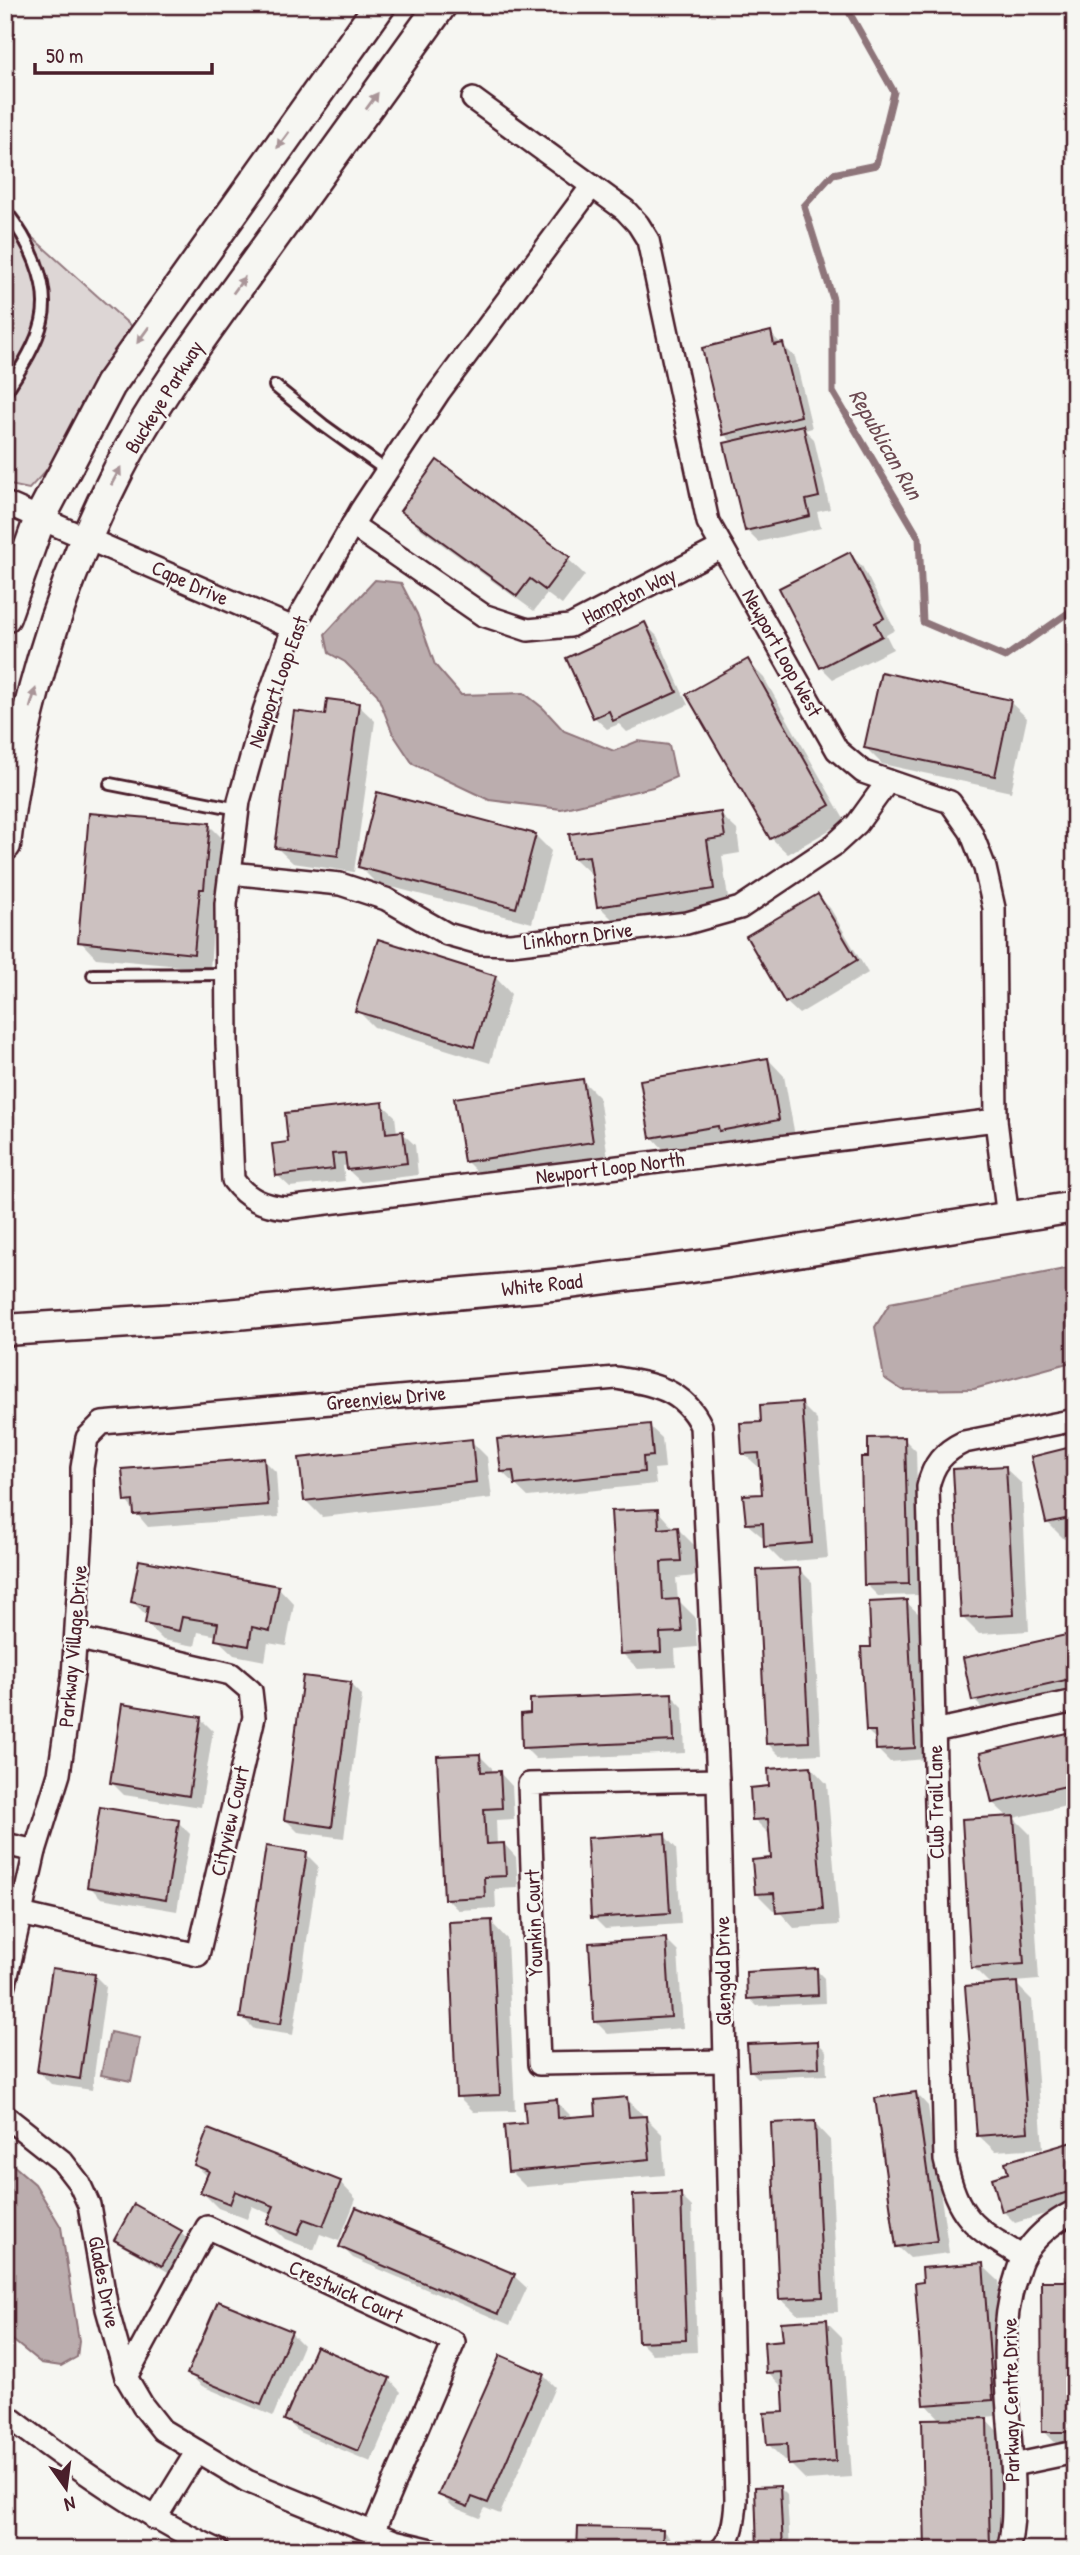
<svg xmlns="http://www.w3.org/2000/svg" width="1080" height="2555" viewBox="0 0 1080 2555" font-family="'Patrick Hand',sans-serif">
  <rect width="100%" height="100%" fill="#f6f6f2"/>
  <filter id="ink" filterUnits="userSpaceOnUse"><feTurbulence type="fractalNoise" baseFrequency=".0143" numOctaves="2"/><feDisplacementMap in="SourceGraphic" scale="14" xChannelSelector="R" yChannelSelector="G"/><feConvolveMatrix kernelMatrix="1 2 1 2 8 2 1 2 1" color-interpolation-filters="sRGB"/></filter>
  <g filter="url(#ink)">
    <!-- green -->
    <polygon fill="#ddd6d5" stroke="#947a80" stroke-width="2" points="5,213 132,327 53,463 29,489 5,484"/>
    <!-- water -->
    <g fill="#bbadae" stroke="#8e747a" stroke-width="2">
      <polygon points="375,580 401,583 417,614 435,665 461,695 524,693 543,708 564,731 614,751 638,741 669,745 676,777 653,787 561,809 489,800 413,764 393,734 377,694 345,662 329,653 325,634"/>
      <polygon points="1075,1267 1075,1361 974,1389 902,1390 884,1378 875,1327 890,1303"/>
      <polygon points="110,2032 140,2038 131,2081 101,2075"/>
      <polygon points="5,2158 35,2184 61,2227 79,2341 77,2357 61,2366 41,2363 5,2334"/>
    </g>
    <!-- shadow -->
    <g fill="#0003">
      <polygon points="770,333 795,357 812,428 805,430 814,439 830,509 817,512 821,528 758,542 746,530 733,443 724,434"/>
      <polygon points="402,511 568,559 585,575 562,605 547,594 534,611 418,527"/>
      <polygon points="850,554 862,566 895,630 886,635 893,649 833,679 821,667"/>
      <polygon points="645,624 657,636 688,705 627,732 619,724 607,729 594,717"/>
      <polygon points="748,662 764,678 845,821 788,854 771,838"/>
      <polygon points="1010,702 1027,718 1011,792 882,764 866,748"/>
      <polygon points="358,705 375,721 354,872 293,863 276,847"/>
      <polygon points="720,814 737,830 740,853 722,856 729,905 615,922 599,906 594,873 591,874 574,858"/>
      <polygon points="209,825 225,841 220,904 215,904 210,969 96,958 80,941"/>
      <polygon points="535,835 551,851 532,923 376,883 360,867"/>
      <polygon points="818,896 830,908 868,973 799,1014 786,1002"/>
      <polygon points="495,977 511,994 490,1063 374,1027 357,1010"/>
      <polygon points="768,1059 784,1076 795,1136 668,1154 652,1137"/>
      <polygon points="583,1081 599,1097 608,1158 482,1177 466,1161"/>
      <polygon points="382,1104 395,1116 397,1133 402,1133 415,1145 418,1175 361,1182 348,1170 348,1165 343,1166 345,1181 290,1187 277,1175 290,1143"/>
      <polygon points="801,1404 817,1420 828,1558 782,1562 766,1546 766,1540 747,1524 764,1495 762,1470 744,1454"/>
      <polygon points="649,1426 662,1438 665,1468 654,1469 656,1484 528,1497 502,1472"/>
      <polygon points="904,1439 916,1451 920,1595 878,1596 866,1584"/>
      <polygon points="471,1441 487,1457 492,1498 322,1517 305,1500"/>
      <polygon points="1075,1448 1075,1536 1064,1539 1048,1523"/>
      <polygon points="264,1460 276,1472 279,1517 148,1527 126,1501"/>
      <polygon points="1005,1468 1022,1484 1029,1631 979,1634 963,1618"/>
      <polygon points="657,1510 674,1529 678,1529 694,1545 696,1576 676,1578 678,1600 695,1617 697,1647 675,1649 676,1667 638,1669 622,1653"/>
      <polygon points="800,1570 812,1582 821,1754 780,1756 768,1744"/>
      <polygon points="278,1587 294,1604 286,1646 268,1643 265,1661 234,1655 217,1639 218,1636 198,1632 195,1646 163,1640 147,1624 148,1617 133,1602"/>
      <polygon points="906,1602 919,1614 926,1759 890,1762 877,1749 877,1740 867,1731 873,1648"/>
      <polygon points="1075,1635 1075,1692 986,1712 974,1700"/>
      <polygon points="350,1684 362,1696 344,1838 298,1832 286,1820"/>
      <polygon points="671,1695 683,1707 685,1753 536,1759 524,1747"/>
      <polygon points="200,1718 213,1731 201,1807 124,1795 112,1783"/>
      <polygon points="1075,1733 1075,1804 1014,1818 1030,1834 1039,1980 1014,1982 1032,2000 1043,2148 995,2151 978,2135 992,1986 973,1967 1009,1818 993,1803"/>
      <polygon points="480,1756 492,1768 492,1774 500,1773 512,1786 514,1819 496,1820 497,1845 504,1844 516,1857 518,1888 495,1889 496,1908 458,1910 446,1898"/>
      <polygon points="811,1767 827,1784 839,1925 794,1928 777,1909 773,1910 756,1893 773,1860 771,1836 754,1819 771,1788"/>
      <polygon points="178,1822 190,1834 177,1911 101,1898 89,1886"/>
      <polygon points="664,1835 676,1848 681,1924 605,1929 593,1917"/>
      <polygon points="306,1854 318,1866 293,2035 254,2029 242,2017"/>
      <polygon points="491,1922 507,1939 515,2111 474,2112 458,2096"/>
      <polygon points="666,1940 678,1952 683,2028 608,2034 596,2022"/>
      <polygon points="816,1970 824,1978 825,2003 757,2006 749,1998"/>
      <polygon points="94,1975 106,1987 92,2090 51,2084 39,2072"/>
      <polygon points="818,2043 826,2051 827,2075 758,2078 750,2070"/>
      <polygon points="916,2093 928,2106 949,2253 910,2258 897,2246"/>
      <polygon points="627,2099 662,2134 665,2175 526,2187 510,2171 527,2124 556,2101 572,2117 598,2116"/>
      <polygon points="814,2123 830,2140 838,2312 797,2314 780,2298"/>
      <polygon points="1075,2143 1075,2205 1015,2223 1003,2211 1010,2174"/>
      <polygon points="196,2165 340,2182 356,2199 339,2241 320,2234 314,2250 285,2239 269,2223 272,2215 252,2206 247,2219 218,2208 202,2192 208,2177"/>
      <polygon points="680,2195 692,2207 697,2352 652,2354 640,2342"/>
      <polygon points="357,2209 514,2276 527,2288 510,2325 353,2258 341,2246"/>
      <polygon points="181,2233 189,2241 170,2273 124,2247 116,2239"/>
      <polygon points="982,2265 999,2281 1008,2415 984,2417 1002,2436 1005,2550 927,2550 942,2421 926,2404"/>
      <polygon points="1075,2283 1075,2447 1060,2448 1044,2431"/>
      <polygon points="826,2321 842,2337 852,2477 806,2480 790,2464 790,2460 785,2461 768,2444 786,2414 784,2389 768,2372 785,2342"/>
      <polygon points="291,2333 303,2345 273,2416 202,2386 189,2374"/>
      <polygon points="543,2375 555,2387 500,2514 485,2508 480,2518 453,2507 440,2494"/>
      <polygon points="389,2379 401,2392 371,2462 299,2432 286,2420"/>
      <polygon points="779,2487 787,2495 790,2550 759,2550"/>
      <polygon points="662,2530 670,2538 670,2550 579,2550"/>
    </g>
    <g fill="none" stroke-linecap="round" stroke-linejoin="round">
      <!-- stream -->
      <polyline stroke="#8e747a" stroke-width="7" points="845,5 894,92 876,165 833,174 804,206 833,299 833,392 919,538 923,622 1005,657 1075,608"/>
    </g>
    <!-- building -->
    <g fill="#ccc1c0" stroke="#4a1f2b" stroke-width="2">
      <polygon points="771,331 774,345 783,343 801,416 723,435 702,348"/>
      <polygon points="803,425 819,497 806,500 810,516 745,531 724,443"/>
      <polygon points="437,460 570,557 545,590 530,579 517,596 400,511"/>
      <polygon points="850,552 884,618 875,623 882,636 820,668 779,588"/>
      <polygon points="645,622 677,692 613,721 609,711 593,718 566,658"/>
      <polygon points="748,659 830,805 770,839 686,694"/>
      <polygon points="881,672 1011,700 995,776 864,748"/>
      <polygon points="327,699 359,703 338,856 275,848 294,711 325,715"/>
      <polygon points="377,792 536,834 516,908 358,867"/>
      <polygon points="721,812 725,837 707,840 714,889 597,907 589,856 573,858 569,834"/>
      <polygon points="89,813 210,823 204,889 200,889 194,954 78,942"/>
      <polygon points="818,894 857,960 785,1003 746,936"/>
      <polygon points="378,939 496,976 474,1047 355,1011"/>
      <polygon points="768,1058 779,1120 719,1131 718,1126 650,1138 640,1080"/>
      <polygon points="583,1079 593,1142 464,1162 454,1098"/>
      <polygon points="383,1102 386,1133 403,1131 407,1163 347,1170 345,1153 332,1154 334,1169 276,1176 272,1144 288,1142 285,1113"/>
      <polygon points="802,1402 812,1543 764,1547 763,1523 746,1524 743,1495 762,1494 759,1453 742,1454 740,1423 761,1422 760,1405"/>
      <polygon points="650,1424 653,1456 643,1457 644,1472 515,1485 513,1471 501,1472 497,1439"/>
      <polygon points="905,1437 909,1584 864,1585 861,1457 868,1457 868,1438"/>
      <polygon points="472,1439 476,1482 304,1501 299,1458"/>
      <polygon points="1075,1446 1075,1517 1046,1523 1031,1457"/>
      <polygon points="264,1458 268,1505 134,1515 133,1501 125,1502 122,1469"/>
      <polygon points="1006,1466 1014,1615 961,1618 953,1469"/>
      <polygon points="658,1509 659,1529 678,1527 681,1561 661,1562 663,1600 679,1599 682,1632 660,1633 661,1652 620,1654 611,1511"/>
      <polygon points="139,1560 279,1586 270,1631 252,1627 249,1646 215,1640 218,1623 182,1617 179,1631 145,1624 148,1606 131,1602"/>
      <polygon points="800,1568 809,1742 766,1744 757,1570"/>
      <polygon points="907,1600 915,1748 876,1750 875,1731 866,1731 861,1647 871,1647 869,1602"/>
      <polygon points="1075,1633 1075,1678 972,1701 963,1658"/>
      <polygon points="303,1676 351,1682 332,1827 284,1820"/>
      <polygon points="672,1693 674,1741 522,1748 521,1714 530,1713 530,1699"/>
      <polygon points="122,1704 201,1717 189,1796 110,1783"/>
      <polygon points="1075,1731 1075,1784 992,1803 980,1753"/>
      <polygon points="480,1754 481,1772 500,1771 502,1808 484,1809 486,1844 504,1843 506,1876 484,1877 485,1897 444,1899 437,1756"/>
      <polygon points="811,1766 823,1909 776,1913 774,1893 755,1894 752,1860 771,1858 768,1819 752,1820 750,1788 769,1786 768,1769"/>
      <polygon points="100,1807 179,1820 166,1900 87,1887"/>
      <polygon points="1014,1816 1024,1964 971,1968 962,1819"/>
      <polygon points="665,1833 670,1913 591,1918 587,1838"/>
      <polygon points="266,1846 307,1852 281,2024 240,2018"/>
      <polygon points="492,1920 500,2095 456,2097 449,1922"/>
      <polygon points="666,1938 671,2017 594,2022 589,1943"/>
      <polygon points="52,1968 95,1974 80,2079 37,2072"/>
      <polygon points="817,1968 818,1995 747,1999 746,1972"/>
      <polygon points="1017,1982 1028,2132 977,2136 965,1986"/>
      <polygon points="818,2041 819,2068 749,2071 747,2044"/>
      <polygon points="916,2092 937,2241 896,2247 875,2098"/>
      <polygon points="627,2097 629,2117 646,2116 650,2159 508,2172 504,2125 526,2123 524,2102 557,2099 558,2118 596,2115 595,2100"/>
      <polygon points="815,2121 823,2297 779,2299 771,2123"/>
      <polygon points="208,2129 341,2181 323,2226 304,2219 297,2235 267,2223 274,2206 235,2191 230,2204 200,2192 209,2171 194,2165"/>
      <polygon points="1075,2141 1075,2190 1002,2212 992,2178 1008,2173 1005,2162"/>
      <polygon points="681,2193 686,2340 638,2342 633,2195"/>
      <polygon points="134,2204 182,2231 162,2266 114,2240"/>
      <polygon points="356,2207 515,2274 498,2314 339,2247"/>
      <polygon points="983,2263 993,2400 924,2405 915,2283 923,2282 922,2268"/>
      <polygon points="1041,2281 1075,2281 1075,2432 1042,2432"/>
      <polygon points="218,2301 292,2331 261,2405 187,2374"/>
      <polygon points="827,2319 836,2461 788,2465 787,2444 767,2445 764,2413 784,2412 782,2372 766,2373 764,2342 783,2340 781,2322"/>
      <polygon points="316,2346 390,2378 358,2451 284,2420"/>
      <polygon points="500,2355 544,2374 488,2503 472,2497 468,2507 438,2495"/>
      <polygon points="987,2418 990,2550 925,2550 922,2419"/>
      <polygon points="780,2486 783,2550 757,2550 755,2487"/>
      <polygon points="578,2527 663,2529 662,2550 577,2550"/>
    </g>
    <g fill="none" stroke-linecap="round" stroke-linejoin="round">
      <defs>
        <g id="lane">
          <path d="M5,210C28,239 51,283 42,321C36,347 19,371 5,393"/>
          <polyline points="275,386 323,425 387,471"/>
          <polyline points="110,784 238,809"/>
          <polyline points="93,975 226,974"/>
        </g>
        <g id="street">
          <polyline points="473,99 625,210 638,224 648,240 708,522 837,750 863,772 950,802 971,832 985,868 994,908 996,1120 1008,1219"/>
          <path d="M592,186L439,392L361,510L293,628L264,711L239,801L226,904L227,1043L233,1180C247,1199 263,1206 287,1208L996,1120"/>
          <polyline points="5,503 293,628"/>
          <polyline points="352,525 483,615 528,630 570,626 722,547"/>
          <polyline points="230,873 340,884 386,899 447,934 479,943 511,944 687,923 740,908 834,845 857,824 888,781"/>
          <polyline points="934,1731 1075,1701"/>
          <polyline points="718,1780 529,1784 539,2064 725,2061"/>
          <polyline points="5,1844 35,1851"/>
          <polyline points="21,1914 198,1955 254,1717 251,1691 231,1674 76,1638"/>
          <path d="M5,1984L35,1851L59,1774L73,1676L82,1531V1468L87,1438L102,1423L616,1378C652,1384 684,1389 701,1426L718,1780L736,2500C735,2517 733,2539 720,2550"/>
          <polyline points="5,2116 62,2161 79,2183 89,2205 107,2309 126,2377 143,2406 162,2430 247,2481 394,2541 432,2550"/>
          <path d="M1023,2257C973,2227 958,2219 945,2160L928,1487C933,1464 943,1452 964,1442L1075,1420"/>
          <polyline points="126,2377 207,2227 454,2342 373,2532"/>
          <path d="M5,2414C72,2465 142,2515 218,2550"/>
          <polyline points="1013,2465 1075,2452"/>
          <polyline points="155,2519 197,2451"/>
          <path d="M1008,2550C1014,2528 1013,2508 1013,2486C1012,2418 994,2342 1016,2277C1018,2270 1020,2263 1023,2257C1035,2236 1055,2221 1075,2211"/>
        </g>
        <g id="secondary">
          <polyline points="5,617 40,518 110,385 380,5"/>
          <path d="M5,845C19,720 56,594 113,481C152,402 206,331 258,259C319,175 380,90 441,5"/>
          <polyline points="5,1330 193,1318 562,1284 722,1263 1075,1207"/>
        </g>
      </defs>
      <!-- lane casing -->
      <use href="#lane" stroke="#4a1f2b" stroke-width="16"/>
      <!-- street casing -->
      <use href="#street" stroke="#4a1f2b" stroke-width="26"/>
      <!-- secondary casing -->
      <use href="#secondary" stroke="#4a1f2b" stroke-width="35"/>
      <!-- lane -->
      <use href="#lane" stroke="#f6f6f2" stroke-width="10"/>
      <!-- street -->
      <use href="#street" stroke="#f6f6f2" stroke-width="21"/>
      <!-- secondary -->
      <use href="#secondary" stroke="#f6f6f2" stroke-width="30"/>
    </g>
    <!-- one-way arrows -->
    <defs><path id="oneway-solid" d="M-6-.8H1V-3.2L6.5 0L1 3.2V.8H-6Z" transform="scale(1.75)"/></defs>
    <g fill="#a99598">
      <use href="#oneway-solid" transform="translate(372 101) rotate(-54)"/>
      <use href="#oneway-solid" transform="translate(283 140) rotate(126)"/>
      <use href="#oneway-solid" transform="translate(239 285) rotate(-54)"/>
      <use href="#oneway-solid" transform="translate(143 335) rotate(126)"/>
      <use href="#oneway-solid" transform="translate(116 476) rotate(-62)"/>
      <use href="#oneway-solid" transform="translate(33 698) rotate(-74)"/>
    </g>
  </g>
  <g text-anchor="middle" stroke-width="5" stroke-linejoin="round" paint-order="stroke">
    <!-- street labels -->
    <g font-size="21" fill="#4a1f2b" stroke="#f6f6f2">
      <text transform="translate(164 397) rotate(-58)" y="7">Buckeye Parkway</text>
      <text transform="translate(190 583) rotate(24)" y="7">Cape Drive</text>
      <text transform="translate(629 596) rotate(-27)" y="7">Hampton Way</text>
      <text transform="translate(782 653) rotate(61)" y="7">Newport Loop West</text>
      <text transform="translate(278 682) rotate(-70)" y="7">Newport Loop East</text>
      <text transform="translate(578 936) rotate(-7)" y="7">Linkhorn Drive</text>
      <text transform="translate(610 1168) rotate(-7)" y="7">Newport Loop North</text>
      <text transform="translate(542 1285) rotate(-6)" y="7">White Road</text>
      <text transform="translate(386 1398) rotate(-5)" y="7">Greenview Drive</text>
      <text transform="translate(73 1646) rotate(-85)" y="7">Parkway Village Drive</text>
      <text transform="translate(936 1802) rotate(-91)" y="7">Club Trail Lane</text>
      <text transform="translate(230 1821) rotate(-77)" y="7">Cityview Court</text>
      <text transform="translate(534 1923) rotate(-92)" y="7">Younkin Court</text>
      <text transform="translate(723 1971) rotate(-91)" y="7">Glengold Drive</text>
      <text transform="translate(104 2282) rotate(79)" y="7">Glades Drive</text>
      <text transform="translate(346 2292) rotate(25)" y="7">Crestwick Court</text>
      <text transform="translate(1011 2400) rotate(-91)" y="7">Parkway Centre Drive</text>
    </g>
    <!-- water labels -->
    <g font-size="23" font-style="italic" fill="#6c4a52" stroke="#f6f6f2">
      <text transform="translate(886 444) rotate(60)" y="8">Republican Run</text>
    </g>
  </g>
  <!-- margin -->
  <rect width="1080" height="2555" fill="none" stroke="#f6f6f2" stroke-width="28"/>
  <rect x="14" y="14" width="1052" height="2527" fill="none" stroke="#4a1f2b" stroke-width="2.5" filter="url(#ink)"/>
  <!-- north arrow -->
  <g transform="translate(66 2488) rotate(166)" stroke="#f6f6f2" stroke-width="5" paint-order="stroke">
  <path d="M0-5L12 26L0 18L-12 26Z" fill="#4a1f2b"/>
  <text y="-10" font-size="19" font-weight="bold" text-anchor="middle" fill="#4a1f2b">N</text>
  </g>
  <!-- scale -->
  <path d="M35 63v10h177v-10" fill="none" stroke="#4a1f2b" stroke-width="3.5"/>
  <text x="46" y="63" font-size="21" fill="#4a1f2b" stroke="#f6f6f2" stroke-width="5" paint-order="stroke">50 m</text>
</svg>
